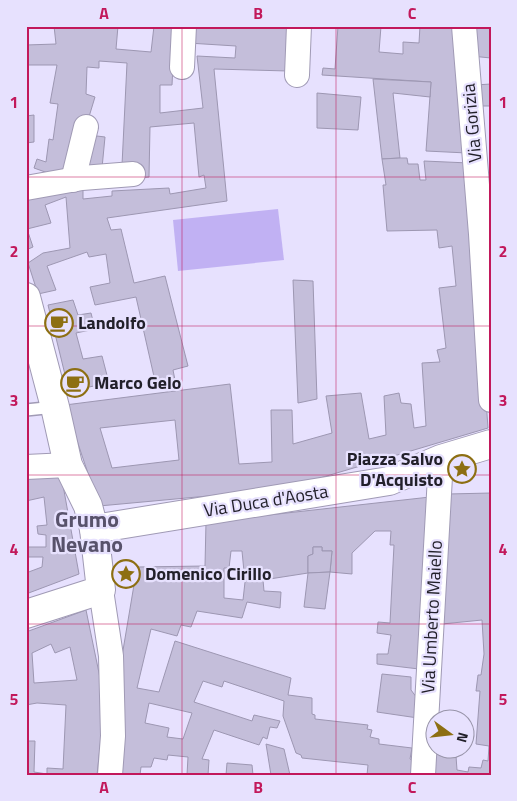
<svg xmlns="http://www.w3.org/2000/svg" width="517" height="801" viewBox="0 0 517 801" font-family="'Titillium Web',sans-serif">
  <rect width="100%" height="100%" fill="#e7e1fe"/>
  <!-- green -->
  <polygon fill="#c1b1f3" points="278,209 284,260 178,271 173,220"/>
  <!-- building -->
  <g fill="#c4beda" stroke="#9d97b2" fill-rule="evenodd">
    <polygon points="54,26 118,26 116,49 151,52 154,26 175,26 172,85 160,85 160,113 203,108 197,56 235,58 236,46 188,43 189,26 290,26 288,71 214,69 227,201 107,218 111,230 121,229 134,283 165,276 188,366 173,370 175,380 155,381 136,297 95,305 90,287 110,283 106,254 89,257 87,252 47,266 56,290 38,294 28,263 43,253 70,248 66,197 45,205 51,223 27,229 33,247 26,250 26,193 83,181 83,199 112,196 112,191 169,188 170,194 206,188 204,175 199,177 194,123 150,127 149,177 138,178 137,163 122,165 127,63 99,61 99,68 87,67 86,94 95,97 88,120 64,170 48,173 34,168 37,159 46,162 49,139 53,140 58,104 50,103 57,65 26,65 26,45 56,44"/>
    <polygon points="338,26 381,26 379,52 403,54 403,42 419,43 420,26 460,26 467,153 426,151 431,82 322,75 323,68 335,69"/>
    <polygon points="471,26 491,26 491,58 471,56"/>
    <polygon points="373,79 431,82 430,97 393,93 400,158 382,159"/>
    <polygon points="491,84 491,106 478,106 475,85"/>
    <polygon points="317,93 361,97 358,130 317,128"/>
    <polygon points="34,115 34,142 26,143 26,116"/>
    <polygon points="89,135 105,137 102,168 86,170"/>
    <path d="M400,158H407L408,164H418L420,180H426L424,161L469,163L488,428L293,486L208,496L99,506L65,405L230,384L239,464L272,462L271,410H292L293,444L332,433L326,396L361,393L369,439L386,435L384,396L399,393L401,403L411,404L414,428L426,426L422,363L440,362L437,350L446,348L439,288L456,286L452,246L439,248L437,230L387,231L383,185H386L382,159ZM175,420L179,460L112,468L100,428Z"/>
    <polygon points="293,280 313,281 317,399 298,403"/>
    <polygon points="73,300 78,315 91,313 95,329 76,333 83,359 102,356 109,383 69,391 48,305"/>
    <polygon points="61,474 79,574 26,594 26,573 42,567 43,557 26,557 26,540 27,547 46,547 46,535 38,534 37,526 47,525 44,497 26,501 26,477"/>
    <polygon points="491,493 491,775 432,775 433,754 456,756 457,770 468,772 469,767 481,768 483,760 488,761 489,746 476,744 480,691 476,691 478,675 481,675 484,654 482,620 442,624 448,494"/>
    <path d="M430,497L419,669L377,664V654H388L391,635L377,633L378,622L390,623L394,545H390L391,531H375L352,553V574L330,572L332,551H322V547H313V554L308,556V573L263,580L264,591L281,592L280,608L247,602L242,618L197,611L191,627L181,625L177,636L151,629L137,688L159,692L175,641L291,678L288,695L312,698V714L315,715V719L368,725L367,729L372,730L370,737L379,739V744L412,748L410,759L414,761L413,775H367L368,765L302,758L301,755L296,753L283,716L284,701L224,681L222,687L203,681L194,702L252,721L254,715L280,721L277,728L270,727L267,739L263,737L259,745L214,730L202,759L209,760L208,775H187L188,757L168,755L167,760L154,758L151,767H141L140,775H120L117,686L137,567L205,566L206,522ZM231,551H242L245,582L243,600L224,598V568H229ZM149,703L192,713L183,739L167,737L169,728L145,723Z"/>
    <polygon points="313,547 322,547 322,551 332,551 330,572 308,573 308,556 313,554"/>
    <polygon points="330,572 325,609 304,607 308,573"/>
    <path d="M86,610L105,702L97,775H26V741H35L34,772L47,774V768L63,769L66,705L37,703L26,705V632ZM51,644L55,653L70,647L77,680L34,683L32,653Z"/>
    <polygon points="382,674 411,677 411,690 420,702 418,718 377,712"/>
    <polygon points="266,744 284,749 290,775 271,775"/>
    <polygon points="227,763 252,765 253,775 226,775"/>
  </g>
  <g fill="none" stroke-linecap="round" stroke-linejoin="round">
    <defs>
      <polyline id="lane" points="26,410 55,407"/>
      <g id="street">
        <polyline points="464,26 481,234 491,400"/>
        <polyline points="182,67 184,26"/>
        <polyline points="297,75 299,26"/>
        <polyline points="73,180 86,127"/>
        <polyline points="26,188 82,178 133,174"/>
        <polyline points="26,467 68,465"/>
        <polyline points="101,590 111,656 113,736 110,775"/>
        <polyline points="423,775 441,459"/>
      </g>
      <g id="secondary">
        <polyline points="26,297 55,407 68,465 88,506 94,529 101,590 26,614"/>
        <polyline points="94,529 389,481 441,459 491,444"/>
      </g>
    </defs>
    <!-- lane casing -->
    <use href="#lane" stroke="#a09ab5" stroke-width="14"/>
    <!-- street casing -->
    <use href="#street" stroke="#a09ab5" stroke-width="26"/>
    <!-- secondary casing -->
    <use href="#secondary" stroke="#a09ab5" stroke-width="30"/>
    <!-- lane -->
    <use href="#lane" stroke="#fff" stroke-width="11"/>
    <!-- street -->
    <use href="#street" stroke="#fff" stroke-width="24"/>
    <!-- secondary -->
    <use href="#secondary" stroke="#fff" stroke-width="28"/>
  </g>
  <!-- grid -->
  <path fill="none" stroke="#c2185b" stroke-width="1" stroke-opacity="0.55" d="M182,26V775M336,26V775M26,177H491M26,326H491M26,475H491M26,624H491"/>
  <!-- icons -->
  <defs>
    <symbol id="cafe-ring" viewBox="-11 -11 22 22"><circle r="9.5" fill="#e7e1fe" stroke="#8d6f12" stroke-width="1.5"/><path d="M-5.5-4.5H6V0H3Q3 3.5 0 3.5H-2.5Q-5.5 3.5-5.5 0ZM3-3.2v2h1.7v-2ZM-6 4.5H4V6H-6Z" fill="#8d6f12"/></symbol>
    <symbol id="sight-ring" viewBox="-11 -11 22 22"><circle r="9.5" fill="#e7e1fe" stroke="#8d6f12" stroke-width="1.5"/><path d="M0-6L1.8-2.2L6-1.7L2.9 1.2L3.7 5.4L0 3.3L-3.7 5.4L-2.9 1.2L-6-1.7L-1.8-2.2Z" fill="#8d6f12"/></symbol>
  </defs>
  <g fill-rule="evenodd">
    <use href="#cafe-ring" x="43" y="307" width="32" height="32"/>
    <use href="#cafe-ring" x="59" y="367" width="32" height="32"/>
    <use href="#sight-ring" x="446" y="453" width="32" height="32"/>
    <use href="#sight-ring" x="110" y="558" width="32" height="32"/>
  </g>
  <g text-anchor="middle" stroke-width="4.5" stroke-linejoin="round" paint-order="stroke">
    <!-- street labels -->
    <g font-size="18" fill="#22202a" stroke="#e7e1fe">
      <text transform="translate(472 123) rotate(-95)" y="6">Via Gorizia</text>
      <text transform="translate(266 501) rotate(-9)" y="6">Via Duca d'Aosta</text>
      <text transform="translate(432 617) rotate(-87)" y="6">Via Umberto Maiello</text>
    </g>
    <!-- poi labels -->
    <g font-size="18" font-weight="bold" fill="#22202a" stroke="#e7e1fe" text-anchor="start">
      <text x="78" y="329">Landolfo</text>
      <text x="94" y="389">Marco Gelo</text>
      <text x="443" y="465" text-anchor="end">Piazza Salvo<tspan x="443" dy="21">D'Acquisto</tspan></text>
      <text x="145" y="580">Domenico Cirillo</text>
    </g>
    <!-- district labels -->
    <g font-size="22" font-weight="bold" fill="#58526b" stroke="#e7e1fe">
      <text x="87" y="527">Grumo<tspan x="87" dy="25">Nevano</tspan></text>
    </g>
  </g>
  <!-- border -->
  <rect width="517" height="801" fill="none" stroke="#e7e1fe" stroke-width="55"/>
  <!-- north arrow -->
  <g transform="translate(450 734) rotate(105)"><circle r="24" fill="#e7e1fe" stroke="#9894a9"/>
  <path d="M0-4L9 19L0 12L-9 19Z" fill="#8d6f12"/>
  <text y="-8" font-size="14" font-weight="bold" text-anchor="middle" fill="#22202a">N</text>
  </g>
  <rect x="28" y="28" width="462" height="746" fill="none" stroke="#c2185b" stroke-width="2"/>
  <g font-size="16" text-anchor="middle" font-weight="bold" fill="#c2185b">
    <text x="104" y="19">A</text>
    <text x="258" y="19">B</text>
    <text x="412" y="19">C</text>
    <text x="14" y="108">1</text>
    <text x="503" y="108">1</text>
    <text x="14" y="257">2</text>
    <text x="503" y="257">2</text>
    <text x="14" y="406">3</text>
    <text x="503" y="406">3</text>
    <text x="14" y="555">4</text>
    <text x="503" y="555">4</text>
    <text x="14" y="705">5</text>
    <text x="503" y="705">5</text>
    <text x="104" y="793">A</text>
    <text x="258" y="793">B</text>
    <text x="412" y="793">C</text>
  </g>
</svg>
